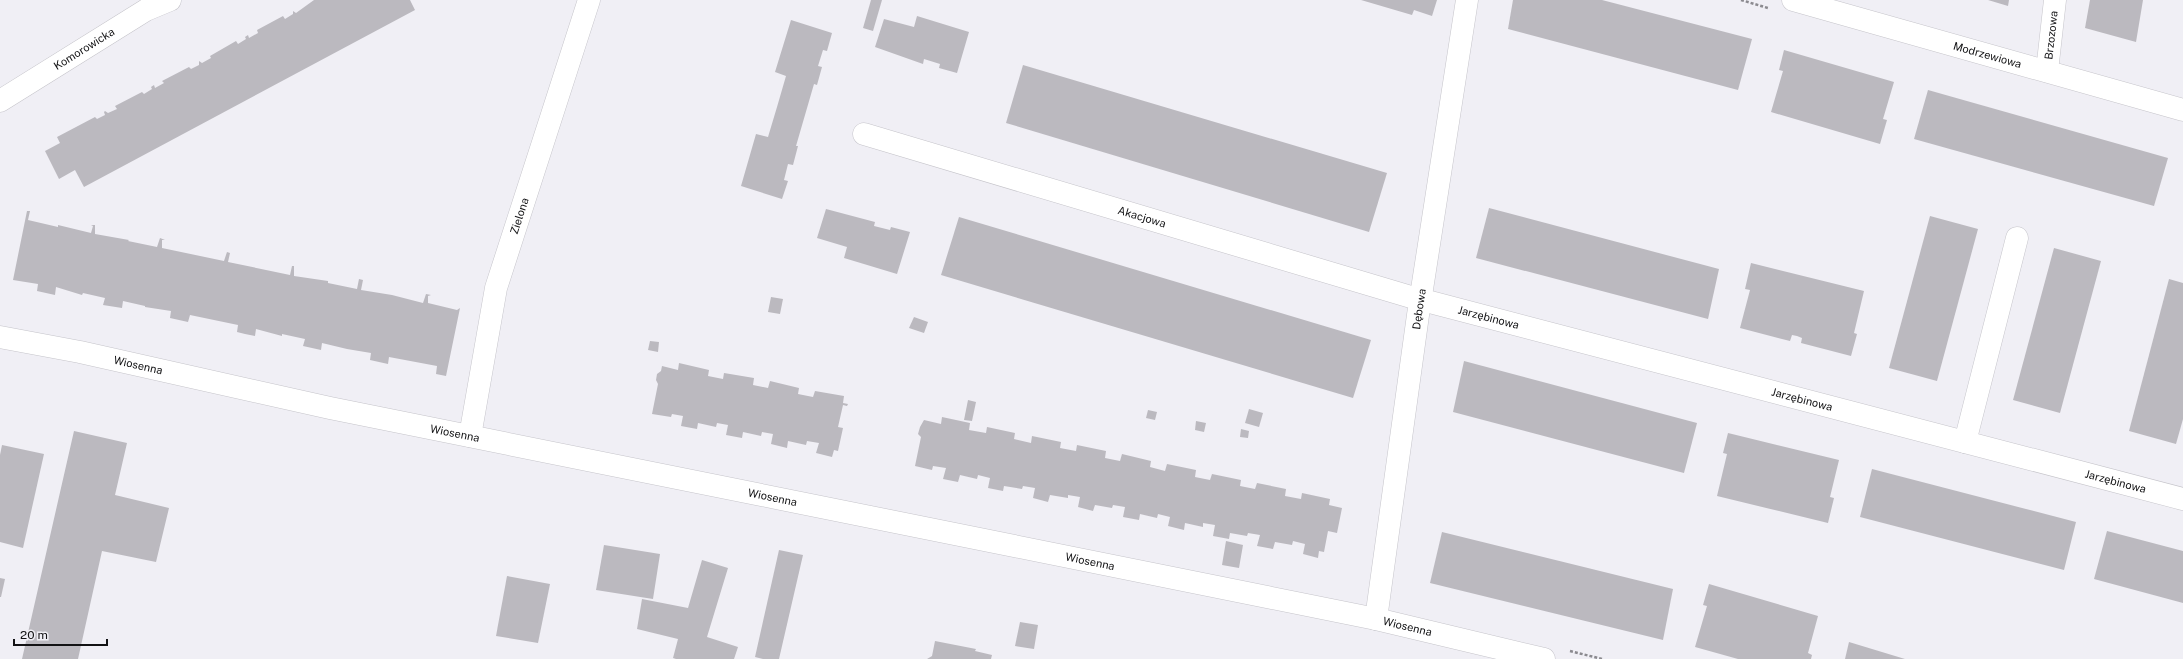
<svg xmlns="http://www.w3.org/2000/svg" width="2183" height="659" viewBox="0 0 2183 659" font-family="'Public Sans',sans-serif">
  <rect width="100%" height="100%" fill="#f0eff5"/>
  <!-- building -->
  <g fill="#bbb9bf">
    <polygon points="314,0 410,0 415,10 84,187 75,170 59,179 45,151 60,143 57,137 95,117 97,119 105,115 104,112 105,111 108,113 117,109 115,106 142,92 144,94 152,89 151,87 154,85 155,88 164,83 162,81 189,67 191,69 199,65 199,61 202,63 211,58 210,56 236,41 238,44 246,39 245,37 248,35 249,38 258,33 257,30 283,16 285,19 293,14 293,11 296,13"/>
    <polygon points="871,0 882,0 873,31 863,28"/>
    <polygon points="1361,0 1437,0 1432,16 1414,10 1412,15"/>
    <polygon points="1513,0 1602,0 1752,39 1738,90 1508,29"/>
    <polygon points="1988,0 2009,0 2008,6"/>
    <polygon points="2090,0 2143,0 2136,42 2085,28"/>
    <polygon points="917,16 969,32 957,73 939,68 940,64 924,59 923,64 875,47 884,19 914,27"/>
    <polygon points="791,20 832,33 827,51 823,50 818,66 822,67 817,85 814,84 796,146 798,146 793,165 788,164 784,180 788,181 782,199 741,186 756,134 768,137 777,107 786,76 775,72"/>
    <polygon points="1784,50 1894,82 1883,119 1887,120 1880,144 1771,112 1783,71 1779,70"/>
    <polygon points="1023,65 1387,173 1369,232 1006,123"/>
    <polygon points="1928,90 2168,158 2154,206 1914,139"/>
    <polygon points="1489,208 1719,269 1708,319 1476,258"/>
    <polygon points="826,209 875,222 874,226 890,230 891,227 910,232 897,274 844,258 847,247 817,238"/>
    <polygon points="27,211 30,211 28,220 58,227 58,225 91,233 93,226 91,225 95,225 95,234 129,240 128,241 157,247 160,238 165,240 162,240 162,248 224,261 227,252 230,253 228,262 290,275 292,266 294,266 294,276 328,281 328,283 357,289 359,279 363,280 361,290 392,295 423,303 426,294 431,295 428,296 428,303 457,310 460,308 446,376 436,374 437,366 389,357 388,364 370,360 371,353 347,349 322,343 321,350 303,346 305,339 282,334 282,336 256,329 255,336 245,334 237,332 238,325 190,315 188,322 170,318 171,311 145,307 145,306 123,301 122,308 103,305 105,298 83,293 82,295 56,287 55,295 37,291 38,284 13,280"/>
    <polygon points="1930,216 1978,229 1937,381 1889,368"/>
    <polygon points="959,217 1371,340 1353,398 941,275"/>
    <polygon points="2054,248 2101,261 2060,413 2013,400"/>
    <polygon points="1751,263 1864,291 1854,333 1857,334 1851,356 1801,343 1802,338 1797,336 1792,335 1790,341 1740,328 1750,290 1745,289"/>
    <polygon points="2169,279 2183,283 2183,419 2176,444 2129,431"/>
    <polygon points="771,297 783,299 780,314 768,312"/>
    <polygon points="914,317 928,322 924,333 909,328"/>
    <polygon points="650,341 659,342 658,352 648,350"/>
    <polygon points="1464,361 1697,423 1684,473 1453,412"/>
    <polygon points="679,363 709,370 708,376 723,379 724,373 754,378 753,385 768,388 770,381 799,388 798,394 813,397 815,391 844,396 843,403 848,404 847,406 843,405 838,427 843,428 838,451 834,450 832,457 816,453 819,443 807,441 806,445 788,441 787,448 771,444 773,434 762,432 761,436 743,432 742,438 726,435 728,425 717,423 716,427 698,423 697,429 681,426 683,416 672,414 671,417 652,414 658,384 656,380 657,374 661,371 662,366 678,370"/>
    <polygon points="968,400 976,402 972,421 964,420"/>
    <polygon points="1249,409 1263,413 1259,427 1245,423"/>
    <polygon points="1148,410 1157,412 1155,420 1146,418"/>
    <polygon points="942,417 970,423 969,430 986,433 987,427 1015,433 1014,439 1031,443 1032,436 1061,442 1060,448 1076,451 1077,445 1106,451 1105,458 1120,461 1122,454 1151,461 1150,467 1165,471 1167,464 1196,470 1195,477 1210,480 1212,474 1241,480 1240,486 1255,489 1257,483 1286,489 1285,496 1301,499 1302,493 1330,499 1329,505 1342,508 1337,533 1328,531 1324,552 1319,551 1318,558 1303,554 1305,544 1293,541 1292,545 1275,542 1273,549 1257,546 1260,535 1248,533 1247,536 1230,533 1229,539 1213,536 1215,525 1203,523 1203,527 1185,523 1184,530 1168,526 1170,517 1158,514 1157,518 1140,514 1139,520 1123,517 1125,507 1113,505 1112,508 1095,505 1093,511 1078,507 1080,497 1068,495 1068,498 1050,495 1048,502 1033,498 1035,488 1023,486 1022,489 1004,486 1003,491 988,488 990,478 978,475 977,479 960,475 958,482 943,479 946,468 933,466 932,470 915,466 921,437 918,434 920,427 924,420 941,424"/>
    <polygon points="1196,421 1206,423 1204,432 1195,430"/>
    <polygon points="1241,429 1249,431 1248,438 1240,437"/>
    <polygon points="74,431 127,443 115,495 169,508 156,562 102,551 78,659 22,659"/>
    <polygon points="1728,433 1839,460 1830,497 1834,498 1828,523 1717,496 1727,454 1723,453"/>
    <polygon points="2,445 44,454 23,548 0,542 0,455"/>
    <polygon points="1872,469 2076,522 2064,570 1860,517"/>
    <polygon points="2107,531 2183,551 2183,603 2094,579"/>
    <polygon points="1442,532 1673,589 1663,640 1430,583"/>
    <polygon points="1226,541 1243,545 1239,568 1222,565"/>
    <polygon points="604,545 660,554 653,599 596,590"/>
    <polygon points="779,550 803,555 779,659 763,659 755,657"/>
    <polygon points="702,560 728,568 707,637 738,647 734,659 676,659 673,658 678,639 637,629 642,599 688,608"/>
    <polygon points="507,576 550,584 538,643 496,636"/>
    <polygon points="0,578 5,579 1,597 0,597"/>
    <polygon points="1709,584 1818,616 1808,653 1812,655 1811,659 1738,659 1695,647 1707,606 1703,605"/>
    <polygon points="1020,622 1038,625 1034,649 1015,646"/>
    <polygon points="935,641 976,649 975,651 992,655 991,659 927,659 932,656"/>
    <polygon points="1849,642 1905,659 1845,659"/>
  </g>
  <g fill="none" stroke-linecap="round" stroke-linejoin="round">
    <defs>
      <g id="minor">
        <path id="s1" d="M1793,0L2183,110"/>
        <path id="s2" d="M2047,71L2055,0"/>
        <path id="s3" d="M0,101L146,10L170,0"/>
        <path id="s4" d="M864,134L1411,297L2183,499"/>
        <path id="s5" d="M0,337L80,352L330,408L1376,619L1544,659"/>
        <path id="s6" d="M470,436L496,288L589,0"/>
        <polyline points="1965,442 2017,238"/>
        <path id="s7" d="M1376,619L1418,315L1467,0"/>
      </g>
    </defs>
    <!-- minor casing -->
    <use href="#minor" stroke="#c5c4ca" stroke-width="23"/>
    <!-- path -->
    <g stroke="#8b8a8f" stroke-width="2.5" stroke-dasharray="3 2" stroke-linecap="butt">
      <polyline points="1741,0 1768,8"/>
      <polyline points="1570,651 1602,659"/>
    </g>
    <!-- minor -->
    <use href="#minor" stroke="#fff" stroke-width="22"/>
  </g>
  <g text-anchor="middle" stroke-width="3.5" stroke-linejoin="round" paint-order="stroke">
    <!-- street labels -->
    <g font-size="11" fill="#121214" stroke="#f0eff5">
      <text dy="4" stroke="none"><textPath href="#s2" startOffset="36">Brzozowa</textPath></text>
      <text dy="4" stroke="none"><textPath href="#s3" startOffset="99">Komorowicka</textPath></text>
      <text dy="4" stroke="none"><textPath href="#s1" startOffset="202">Modrzewiowa</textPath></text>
      <text dy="4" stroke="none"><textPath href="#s6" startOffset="226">Zielona</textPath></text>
      <text dy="4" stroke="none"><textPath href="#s4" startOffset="290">Akacjowa</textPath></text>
      <text dy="4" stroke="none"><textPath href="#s7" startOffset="313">Dębowa</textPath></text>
      <text dy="4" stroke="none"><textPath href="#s4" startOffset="651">Jarzębinowa</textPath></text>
      <text dy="4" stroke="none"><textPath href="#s5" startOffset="141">Wiosenna</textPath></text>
      <text dy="4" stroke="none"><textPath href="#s4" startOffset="975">Jarzębinowa</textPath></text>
      <text dy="4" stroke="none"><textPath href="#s5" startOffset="465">Wiosenna</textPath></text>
      <text dy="4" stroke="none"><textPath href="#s4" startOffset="1299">Jarzębinowa</textPath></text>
      <text dy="4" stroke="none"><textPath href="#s5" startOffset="789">Wiosenna</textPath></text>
      <text dy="4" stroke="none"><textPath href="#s5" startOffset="1113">Wiosenna</textPath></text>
      <text dy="4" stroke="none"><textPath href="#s5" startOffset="1437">Wiosenna</textPath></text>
    </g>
  </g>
  <!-- scale -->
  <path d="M14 639v6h93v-6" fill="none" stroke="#121214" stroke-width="2"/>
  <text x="20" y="639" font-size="12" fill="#121214" stroke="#f0eff5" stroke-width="3" paint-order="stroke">20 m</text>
</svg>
